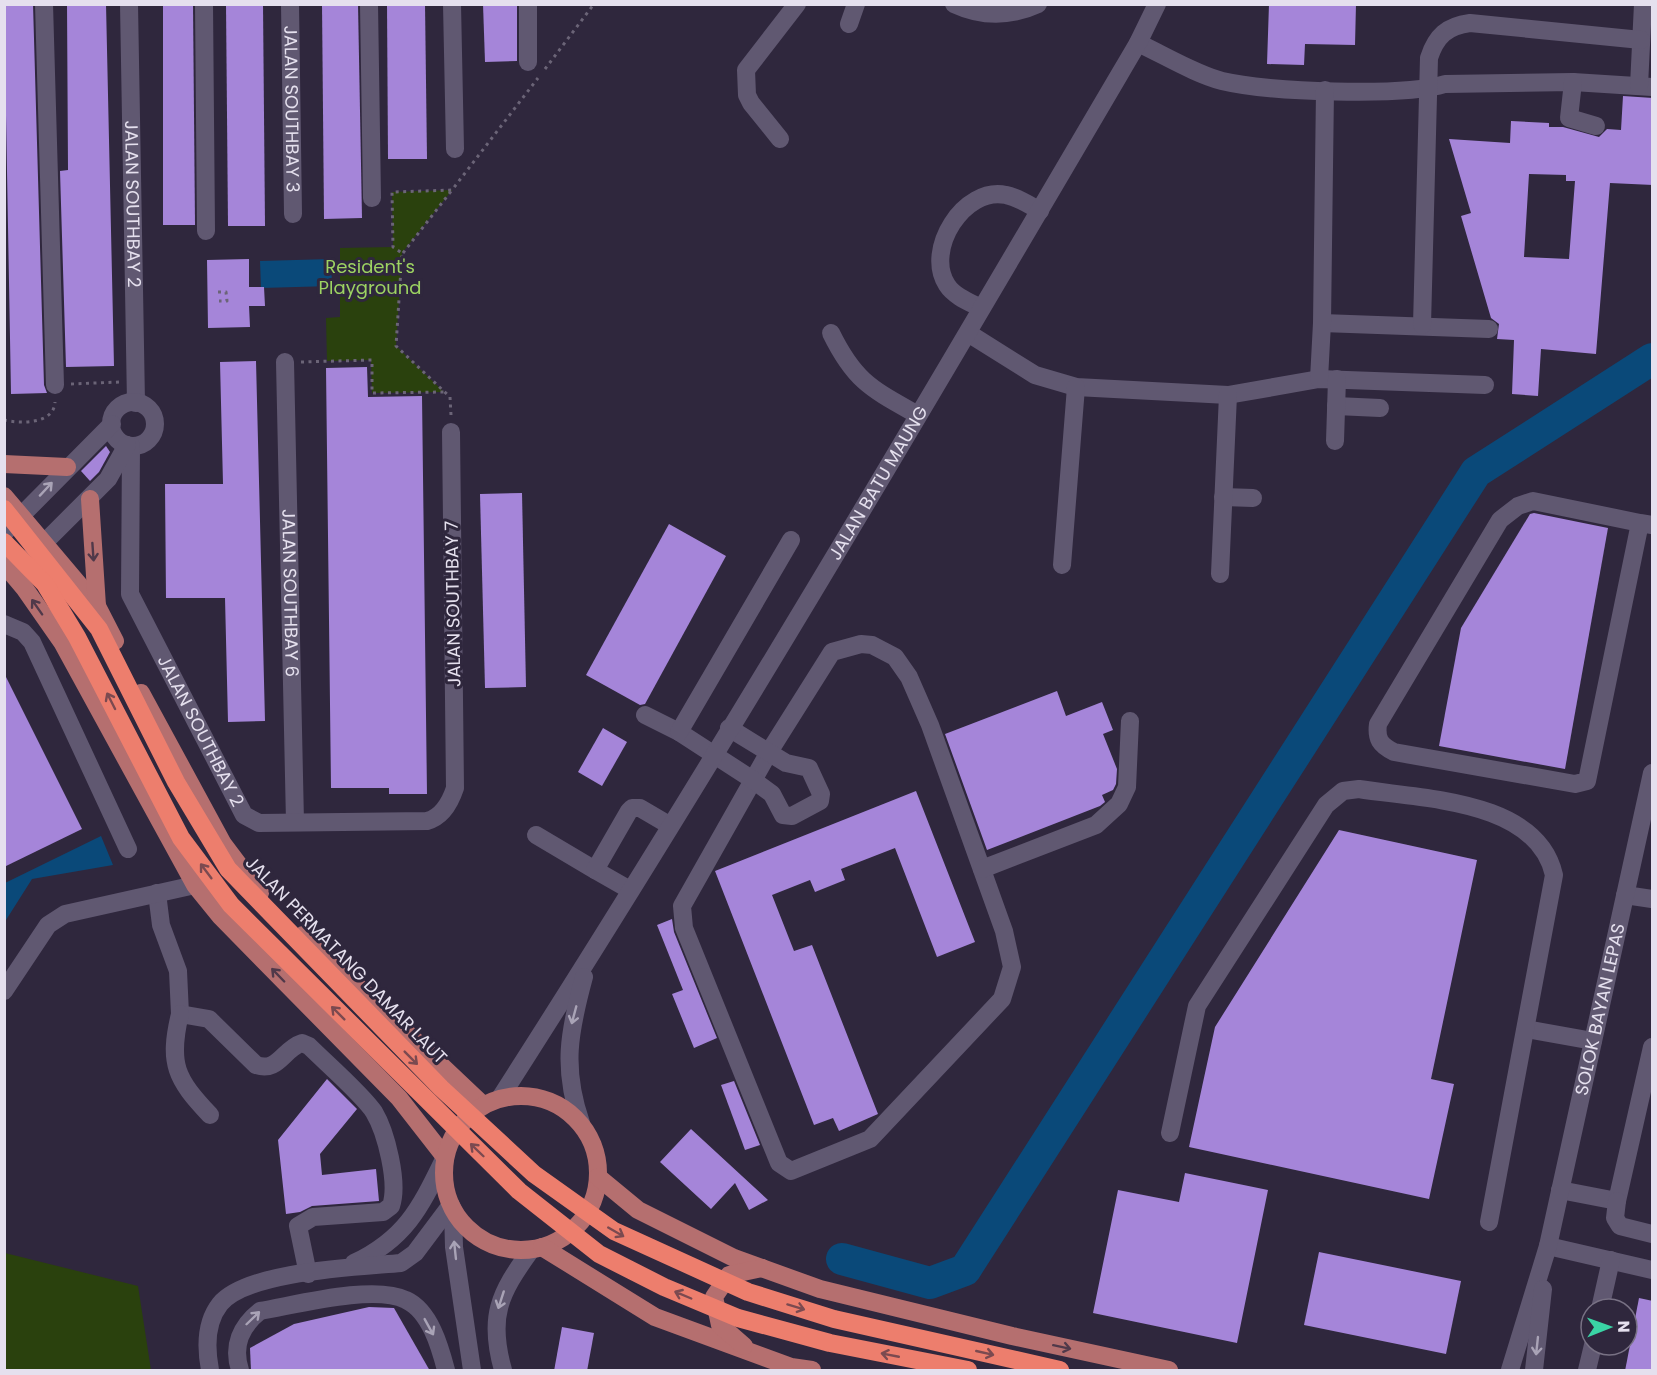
<svg xmlns="http://www.w3.org/2000/svg" width="1657" height="1375" viewBox="0 0 1657 1375" font-family="Poppins,sans-serif">
  <rect width="100%" height="100%" fill="#2f273d"/>
  <!-- green -->
  <g fill="#2a410d">
    <polygon points="452,190 402,253 396,346 444,392 372,393 371,360 327,361 326,318 340,317 340,248 393,247 392,192"/>
    <polygon points="5,1253 138,1286 151,1370 5,1370"/>
  </g>
  <!-- water -->
  <g fill="#0a4979">
    <polygon points="331,259 332,286 261,288 260,261"/>
    <polygon points="101,836 113,865 32,879 6,920 5,883"/>
  </g>
  <g fill="none" stroke-linecap="round" stroke-linejoin="round">
    <!-- river -->
    <polyline stroke="#0a4979" stroke-width="32" points="842,1259 930,1283 965,1270 1476,472 1652,359"/>
  </g>
  <!-- building -->
  <g fill="#a585d9" fill-rule="evenodd">
    <polygon points="4,4 33,4 44,385 47,393 11,394"/>
    <polygon points="67,4 106,4 114,366 66,367 60,171 68,170"/>
    <polygon points="163,4 193,4 195,225 163,225"/>
    <polygon points="226,4 263,4 265,226 228,226"/>
    <polygon points="322,4 358,4 362,218 324,219"/>
    <polygon points="387,4 425,4 427,159 388,159"/>
    <polygon points="483,4 517,4 517,61 485,62"/>
    <polygon points="1269,4 1356,4 1355,45 1305,44 1304,65 1267,64"/>
    <path d="M1623,96L1653,98V185L1610,183L1596,354L1541,349L1538,396L1512,394L1514,340L1497,339L1499,324L1491,318L1461,216L1471,213L1449,139L1510,143L1511,121L1549,123V127H1563L1599,137L1607,129L1621,130ZM1529,174L1566,175V181H1575L1569,259L1524,257Z"/>
    <polygon points="249,259 249,287 264,287 265,306 249,306 250,327 208,328 207,260"/>
    <polygon points="256,361 265,721 228,722 225,598 166,598 165,484 223,484 220,362"/>
    <polygon points="367,367 368,397 422,396 427,794 389,794 389,788 331,788 326,368"/>
    <polygon points="106,446 110,452 99,472 90,481 81,471"/>
    <polygon points="522,493 526,687 485,688 480,494"/>
    <polygon points="1534,513 1608,528 1565,769 1439,746 1461,628 1530,514"/>
    <polygon points="669,524 726,556 645,704 640,705 586,675"/>
    <polygon points="4,673 82,829 4,867"/>
    <polygon points="1057,691 1066,716 1102,702 1113,730 1103,734 1117,769 1116,784 1113,790 1102,795 1105,802 1100,806 987,850 945,734"/>
    <polygon points="603,728 627,742 602,786 578,772"/>
    <polygon points="916,791 975,942 937,957 895,848 841,869 845,880 815,892 810,880 772,895 794,951 812,945 878,1114 839,1131 833,1118 814,1125 715,871"/>
    <polygon points="1339,830 1477,860 1431,1079 1454,1084 1429,1199 1189,1147 1215,1027"/>
    <polygon points="672,919 674,932 717,1038 694,1048 672,994 683,990 657,925"/>
    <polygon points="327,1079 357,1109 320,1154 322,1175 376,1169 379,1201 312,1206 300,1212 286,1214 278,1140"/>
    <polygon points="734,1081 760,1145 745,1150 721,1085"/>
    <polygon points="691,1129 742,1176 768,1200 749,1210 735,1183 711,1209 660,1162"/>
    <polygon points="1185,1173 1268,1190 1237,1343 1093,1313 1118,1190 1179,1202"/>
    <polygon points="1319,1252 1461,1281 1446,1354 1304,1325"/>
    <polygon points="1639,1298 1653,1301 1653,1371 1625,1371"/>
    <polygon points="369,1307 394,1308 430,1371 251,1371 250,1348 294,1324"/>
    <polygon points="562,1327 594,1333 587,1371 554,1371"/>
  </g>
  <g fill="none" stroke-linecap="round" stroke-linejoin="round">
    <!-- path -->
    <g stroke="#6b6477" stroke-width="3" stroke-dasharray="3 4.5" stroke-linecap="butt">
      <polyline points="545,69 594,4"/>
      <polyline points="403,253 452,190"/>
      <polyline points="218,292 226,292 227,301 219,301"/>
      <polyline points="301,362 372,360 372,393 444,392"/>
      <polyline points="71,384 119,382"/>
      <polyline points="451,415 450,397 396,346 402,253 393,247 392,192 452,190 538,78"/>
      <path d="M4,420C21,424 54,424 55,402"/>
    </g>
    <!-- minor -->
    <g stroke="#605871" stroke-width="18">
      <polyline points="44,4 55,385"/>
      <path id="s1" d="M129,4L136,403"/>
      <polyline points="204,4 206,231"/>
      <path id="s2" d="M290,4L293,214"/>
      <polyline points="369,4 372,198"/>
      <polyline points="452,4 455,149"/>
      <polyline points="528,4 528,62"/>
      <path d="M954,4C982,17 1010,17 1038,4"/>
      <polyline points="849,24 856,4"/>
      <path d="M1138,43C1164,55 1195,74 1222,81C1267,92 1403,97 1445,84L1573,82L1652,87"/>
      <polyline points="1573,82 1569,118 1596,126"/>
      <polyline points="1639,86 1643,4"/>
      <polyline points="780,139 751,103 747,95 746,70 797,4"/>
      <path d="M981,308C969,302 954,296 947,285C924,250 964,186 1006,195C1018,197 1029,205 1040,211"/>
      <polyline points="1322,323 1489,329"/>
      <path d="M1422,325L1429,58C1436,36 1447,26 1470,23L1641,40"/>
      <path d="M831,333C855,382 872,389 918,415"/>
      <polyline points="968,333 1035,375 1076,387 1228,395 1319,379 1485,385"/>
      <path id="s3" d="M285,362L295,822"/>
      <polyline points="1319,379 1322,323 1325,90"/>
      <circle cx="133" cy="424" r="22"/>
      <polyline points="1336,406 1380,408"/>
      <polyline points="1335,441 1337,379"/>
      <path id="s4" d="M131,446L130,594L244,815L259,823L427,821C442,817 450,803 455,788L451,432"/>
      <polyline points="1223,497 1253,498"/>
      <path d="M1640,523L1587,781L1575,784L1394,752C1380,745 1376,739 1378,724L1500,520L1518,506L1533,501L1640,523L1652,525"/>
      <polyline points="4,533 112,424"/>
      <polyline points="33,554 108,479 127,445"/>
      <polyline points="1062,565 1076,387"/>
      <polyline points="1220,574 1228,395"/>
      <polyline points="4,624 23,632 32,642 128,849"/>
      <polygon points="861,644 872,645 895,657 909,677 930,725 1004,931 1012,967 1002,999 870,1139 791,1171 779,1163 684,928 682,906 769,752 832,652"/>
      <polyline points="645,715 679,732 753,780 772,794 783,815 792,816 820,801 821,794 809,768 786,763 729,728"/>
      <polyline points="679,732 791,540"/>
      <polyline points="536,835 595,870"/>
      <polyline points="982,869 1096,825 1119,804 1127,787 1130,721"/>
      <polyline points="630,890 595,870 629,811 632,808 640,808 669,825"/>
      <path d="M157,893L161,925L178,971L180,1014L209,1019L256,1065C278,1073 283,1049 302,1043L309,1046C325,1062 363,1095 374,1112C386,1132 399,1183 391,1206L383,1212L313,1217L298,1226L308,1274"/>
      <polyline points="1625,895 1652,899"/>
      <polyline points="4,991 48,925 65,914 195,885"/>
      <path d="M180,1014C168,1064 176,1079 210,1115"/>
      <polyline points="1526,1029 1593,1041"/>
      <path id="s5" d="M500,1098C722,752 930,397 1138,43L1157,4"/>
      <path d="M581,1123C562,1068 569,1032 584,977"/>
      <path d="M1170,1133L1197,1006L1326,805L1343,791L1359,789C1421,799 1537,799 1554,875L1489,1222"/>
      <polyline points="1560,1190 1617,1201 1652,1047"/>
      <polyline points="1617,1201 1615,1218 1620,1226 1652,1234"/>
      <polyline points="453,1209 454,1247 472,1370"/>
      <polyline points="1548,1246 1652,1270"/>
      <path d="M354,1263C407,1238 421,1206 445,1157"/>
      <polyline points="1600,1309 1611,1260"/>
      <path d="M210,1370C206,1349 205,1323 220,1304C247,1271 358,1267 401,1263L415,1253L451,1205"/>
      <path d="M240,1370C232,1346 241,1326 260,1311C296,1305 374,1284 406,1300C430,1311 440,1347 446,1370"/>
      <path d="M503,1370C488,1317 499,1294 531,1250"/>
      <path id="s6" d="M1510,1370L1548,1246L1652,773"/>
      <polyline points="1534,1370 1543,1289"/>
      <polyline points="1587,1370 1593,1345"/>
    </g>
    <!-- major -->
    <g stroke="#b56f6f" stroke-width="18">
      <polyline points="4,464 67,467"/>
      <polyline points="4,496 97,606 115,641"/>
      <polyline points="90,499 97,606"/>
      <polyline points="4,564 25,589 62,642 195,885 221,917 399,1098 445,1157"/>
      <polyline points="141,693 223,844 260,893"/>
      <polyline points="303,935 483,1105"/>
      <circle cx="521" cy="1173" r="77"/>
      <polyline points="598,1177 638,1210 734,1258 820,1289 1012,1336 1169,1370"/>
      <polyline points="542,1247 655,1317 791,1367 812,1370"/>
      <polyline points="744,1346 720,1325 714,1297 729,1275 762,1268"/>
    </g>
    <!-- highway -->
    <g stroke="#ed7e6d" stroke-width="18">
      <polyline points="4,509 99,629 176,782 228,869 441,1088 534,1174 614,1231 748,1292 834,1319 1060,1370"/>
      <polyline points="4,542 45,584 77,637 181,838 231,905 519,1191 599,1254 664,1287 738,1318 830,1343 968,1370"/>
    </g>
  </g>
  <!-- one-way arrows -->
  <defs><path id="oneway-shaft" d="M-6 0H5M1.5-3L5.5 0L1.5 3" fill="none" stroke-width="1.6" stroke-linecap="round" stroke-linejoin="round" transform="scale(1.5)"/></defs>
  <g stroke="#a9a3b6">
    <use href="#oneway-shaft" transform="translate(46 489) rotate(-47)"/>
    <use href="#oneway-shaft" transform="translate(574 1015) rotate(105)"/>
    <use href="#oneway-shaft" transform="translate(455 1250) rotate(-96)"/>
    <use href="#oneway-shaft" transform="translate(501 1300) rotate(108)"/>
    <use href="#oneway-shaft" transform="translate(253 1318) rotate(-44)"/>
    <use href="#oneway-shaft" transform="translate(429 1327) rotate(61)"/>
    <use href="#oneway-shaft" transform="translate(1537 1346) rotate(96)"/>
  </g>
  <g stroke="#50394a">
    <use href="#oneway-shaft" transform="translate(93 552) rotate(86)"/>
    <use href="#oneway-shaft" transform="translate(37 607) rotate(-125)"/>
    <use href="#oneway-shaft" transform="translate(278 975) rotate(-134)"/>
    <use href="#oneway-shaft" transform="translate(1062 1347) rotate(12)"/>
  </g>
  <g stroke="#7b4a50">
    <use href="#oneway-shaft" transform="translate(111 701) rotate(-117)"/>
    <use href="#oneway-shaft" transform="translate(206 871) rotate(-127)"/>
    <use href="#oneway-shaft" transform="translate(338 1013) rotate(-135)"/>
    <use href="#oneway-shaft" transform="translate(411 1058) rotate(45)"/>
    <use href="#oneway-shaft" transform="translate(477 1150) rotate(-136)"/>
    <use href="#oneway-shaft" transform="translate(616 1232) rotate(30)"/>
    <use href="#oneway-shaft" transform="translate(683 1295) rotate(-157)"/>
    <use href="#oneway-shaft" transform="translate(796 1307) rotate(17)"/>
    <use href="#oneway-shaft" transform="translate(985 1353) rotate(13)"/>
    <use href="#oneway-shaft" transform="translate(890 1355) rotate(-169)"/>
  </g>
  <g text-anchor="middle" stroke-width="6" stroke-linejoin="round" paint-order="stroke">
    <!-- street labels -->
    <g font-size="18" fill="#e5e0ee" stroke="#2f273d">
      <text dy="6" stroke="none"><textPath href="#s2" startOffset="105">JALAN SOUTHBAY 3</textPath></text>
      <text dy="6" stroke="none"><textPath href="#s1" startOffset="200">JALAN SOUTHBAY 2</textPath></text>
      <text dy="6" stroke="none"><textPath href="#s5" startOffset="722">JALAN BATU MAUNG</textPath></text>
      <text dy="6" stroke="none"><textPath href="#s3" startOffset="231">JALAN SOUTHBAY 6</textPath></text>
      <text transform="translate(453 604) rotate(-91)" y="6">JALAN SOUTHBAY 7</text>
      <text dy="6" stroke="none"><textPath href="#s4" startOffset="302">JALAN SOUTHBAY 2</textPath></text>
      <text transform="translate(346 960) rotate(46)" y="6">JALAN PERMATANG DAMAR LAUT</text>
      <text dy="6" stroke="none"><textPath href="#s6" startOffset="372">SOLOK BAYAN LEPAS</textPath></text>
    </g>
    <!-- park labels -->
    <g font-size="18" fill="#9dd362" stroke="#2f273d">
      <text x="370" y="273">Resident's<tspan x="370" dy="21">Playground</tspan></text>
    </g>
  </g>
  <!-- border -->
  <rect width="1657" height="1375" fill="none" stroke="#e5e0ee" stroke-width="12"/>
  <!-- north arrow -->
  <g transform="translate(1609 1327) rotate(89)"><circle r="28" fill="#2f273d" stroke="#787184" stroke-width="1.5"/>
  <path d="M0-4.5L10 22L0 15L-10 22Z" fill="#3ad4a5"/>
  <text y="-9" font-size="16" font-weight="bold" text-anchor="middle" fill="#e5e0ee">N</text>
  </g>
</svg>
